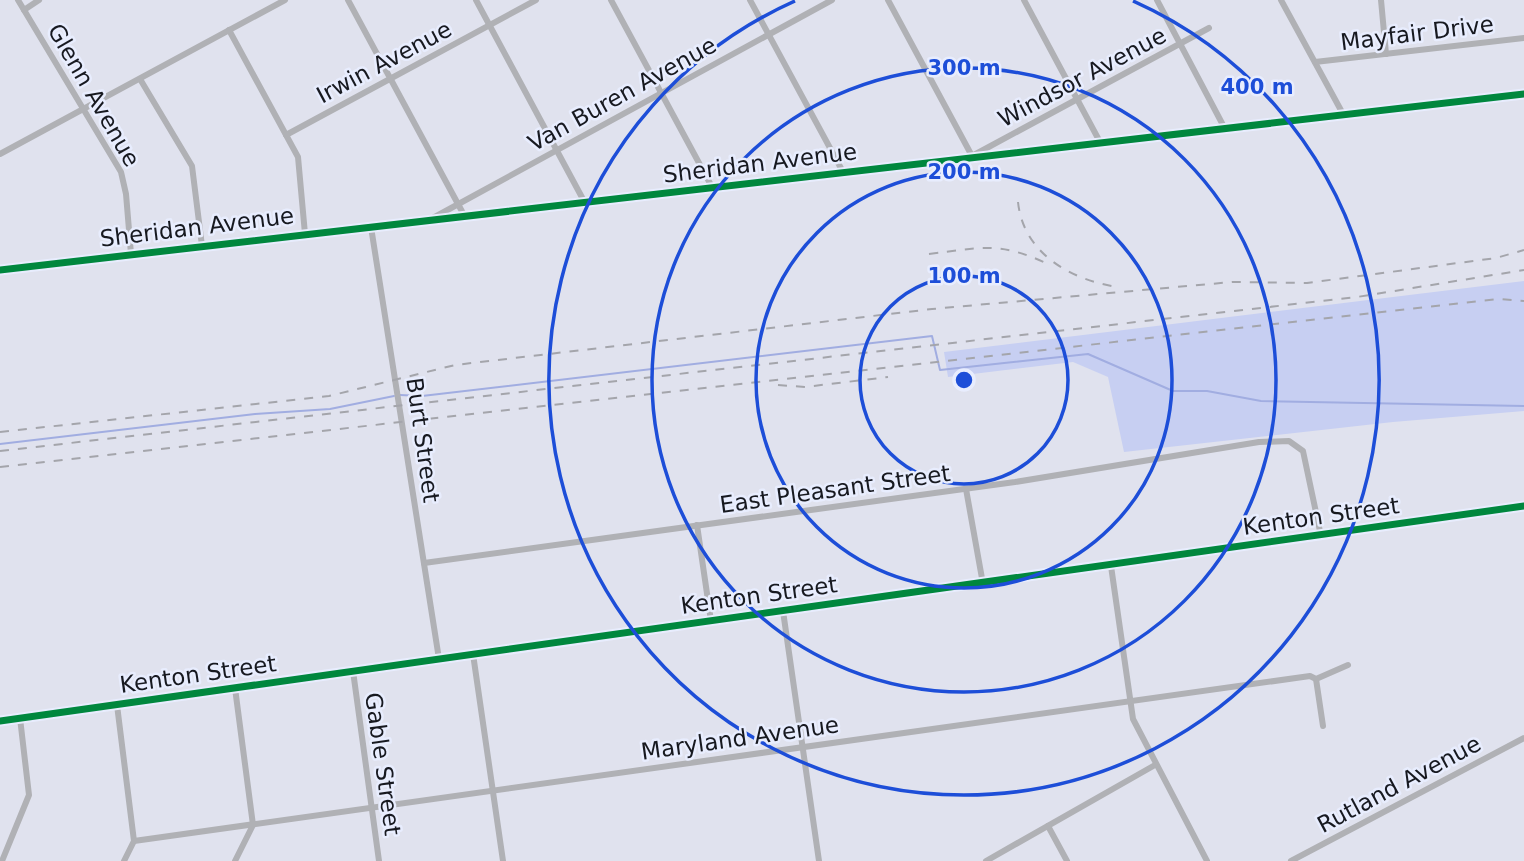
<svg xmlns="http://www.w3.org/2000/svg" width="1524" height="861" viewBox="0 0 1524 861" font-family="'DejaVu Sans',sans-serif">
  <rect width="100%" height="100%" fill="#e0e2ee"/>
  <!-- green -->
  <polygon fill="#c7cff2" points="1524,281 1524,411 1393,422 1124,452 1108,377 1073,362 948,377 944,352"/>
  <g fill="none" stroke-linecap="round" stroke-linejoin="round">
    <!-- stream -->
    <g stroke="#a1ade1" stroke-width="2">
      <polyline points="400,395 422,396 932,336 940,370 1088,354 1173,391 1207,391 1261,401 1524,406"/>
      <polyline points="0,444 255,414 330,409 394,396"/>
    </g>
    <!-- minor -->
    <g stroke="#b0b1b5" stroke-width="6">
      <polyline points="18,0 121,172 126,194 131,254"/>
      <polyline points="348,0 465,217"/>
      <polyline points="476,0 585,203"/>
      <polyline points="611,0 712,187"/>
      <polyline points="750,0 843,172"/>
      <polyline points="888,0 972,156 1209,28"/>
      <polyline points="1024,0 1100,142"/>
      <polyline points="1157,0 1224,127"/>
      <polyline points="1281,0 1343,114"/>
      <polyline points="1381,0 1386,54"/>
      <polyline points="24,10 39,0"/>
      <polyline points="229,30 298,157 305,234"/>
      <polyline points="1315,62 1524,38"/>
      <polyline points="140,79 192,166 202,246"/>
      <polyline points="286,135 536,0"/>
      <polyline points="0,154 285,0"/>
      <polyline points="431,219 832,0"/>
      <polyline points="371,227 439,659"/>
      <polyline points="0,270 1524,94"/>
      <polyline points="966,489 983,584"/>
      <polyline points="697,525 711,621"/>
      <polyline points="424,563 1015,482 1259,442 1289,441 1303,451 1321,536"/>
      <polyline points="1111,566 1133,719 1207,861"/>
      <polyline points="783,611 819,861"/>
      <polyline points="473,654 503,861"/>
      <polyline points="353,671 379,861"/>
      <polyline points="1316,679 1323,726"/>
      <polyline points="235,688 253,825 235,861"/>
      <polyline points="117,705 134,841 124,861"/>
      <polyline points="0,721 1524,506"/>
      <polyline points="1048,826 1067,861"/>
      <polyline points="134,841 1310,676 1316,679 1348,665"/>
      <polyline points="2,861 29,795 20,718"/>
      <polyline points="986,861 1155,765"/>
      <polyline points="1291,861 1524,738"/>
    </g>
    <!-- rail -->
    <g stroke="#a4a5ab" stroke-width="2" stroke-dasharray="9 9" stroke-linecap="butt">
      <path d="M1018,202C1023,251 1067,278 1112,286"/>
      <path d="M929,254C980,248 998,241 1046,263"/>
      <polyline points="778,385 805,387 888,377"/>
      <polyline points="0,432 329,396 455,365 932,309 1232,282 1307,283 1496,258 1524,250"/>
      <polyline points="0,451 1357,297 1524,270"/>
      <polyline points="0,467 1498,299 1524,301"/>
    </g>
    <defs>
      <g id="cycleway">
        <polyline points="0,270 1524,94"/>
        <polyline points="0,721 1524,506"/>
      </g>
    </defs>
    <!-- cycleway casing -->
    <use href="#cycleway" stroke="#e8edfe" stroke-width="11"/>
    <!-- cycleway -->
    <use href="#cycleway" stroke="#00873e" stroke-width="7"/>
  </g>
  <!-- distance rings -->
  <g fill="none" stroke="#1d4ed8" stroke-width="3.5">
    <circle cx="964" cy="380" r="104"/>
    <circle cx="964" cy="380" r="208"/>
    <circle cx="964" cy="380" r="312"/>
    <path d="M1133 1A415 415 0 1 1 795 1"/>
  </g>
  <g text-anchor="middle" stroke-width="5" stroke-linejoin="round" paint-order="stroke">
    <!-- street labels -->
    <g font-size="23" fill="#171920" stroke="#e8edfe">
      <text transform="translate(1417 33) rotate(-7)" y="8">Mayfair Drive</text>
      <text transform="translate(384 62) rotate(-28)" y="8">Irwin Avenue</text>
      <text transform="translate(1082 77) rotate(-28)" y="8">Windsor Avenue</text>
      <text transform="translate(622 94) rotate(-29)" y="8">Van Buren Avenue</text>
      <text transform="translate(94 95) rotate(60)" y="8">Glenn Avenue</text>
      <text transform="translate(760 163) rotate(-7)" y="8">Sheridan Avenue</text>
      <text transform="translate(197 227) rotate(-7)" y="8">Sheridan Avenue</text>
      <text transform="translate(423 440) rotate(82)" y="8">Burt Street</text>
      <text transform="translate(835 489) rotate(-8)" y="8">East Pleasant Street</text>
      <text transform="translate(1321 516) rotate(-8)" y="8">Kenton Street</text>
      <text transform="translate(759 595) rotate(-8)" y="8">Kenton Street</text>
      <text transform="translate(198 674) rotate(-8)" y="8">Kenton Street</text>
      <text transform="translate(740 738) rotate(-8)" y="8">Maryland Avenue</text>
      <text transform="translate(383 764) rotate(82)" y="8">Gable Street</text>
      <text transform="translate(1399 784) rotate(-28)" y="8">Rutland Avenue</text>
    </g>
  </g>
  <circle cx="964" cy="380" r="10" fill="#1d4ed8" stroke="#e8edfe" stroke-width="3.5"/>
  <g font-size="21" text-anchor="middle" font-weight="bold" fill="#1d4ed8" stroke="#e8edfe" stroke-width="5" stroke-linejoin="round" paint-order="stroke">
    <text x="964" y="75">300 m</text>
    <text x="1257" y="94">400 m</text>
    <text x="964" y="179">200 m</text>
    <text x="964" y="283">100 m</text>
  </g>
</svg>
